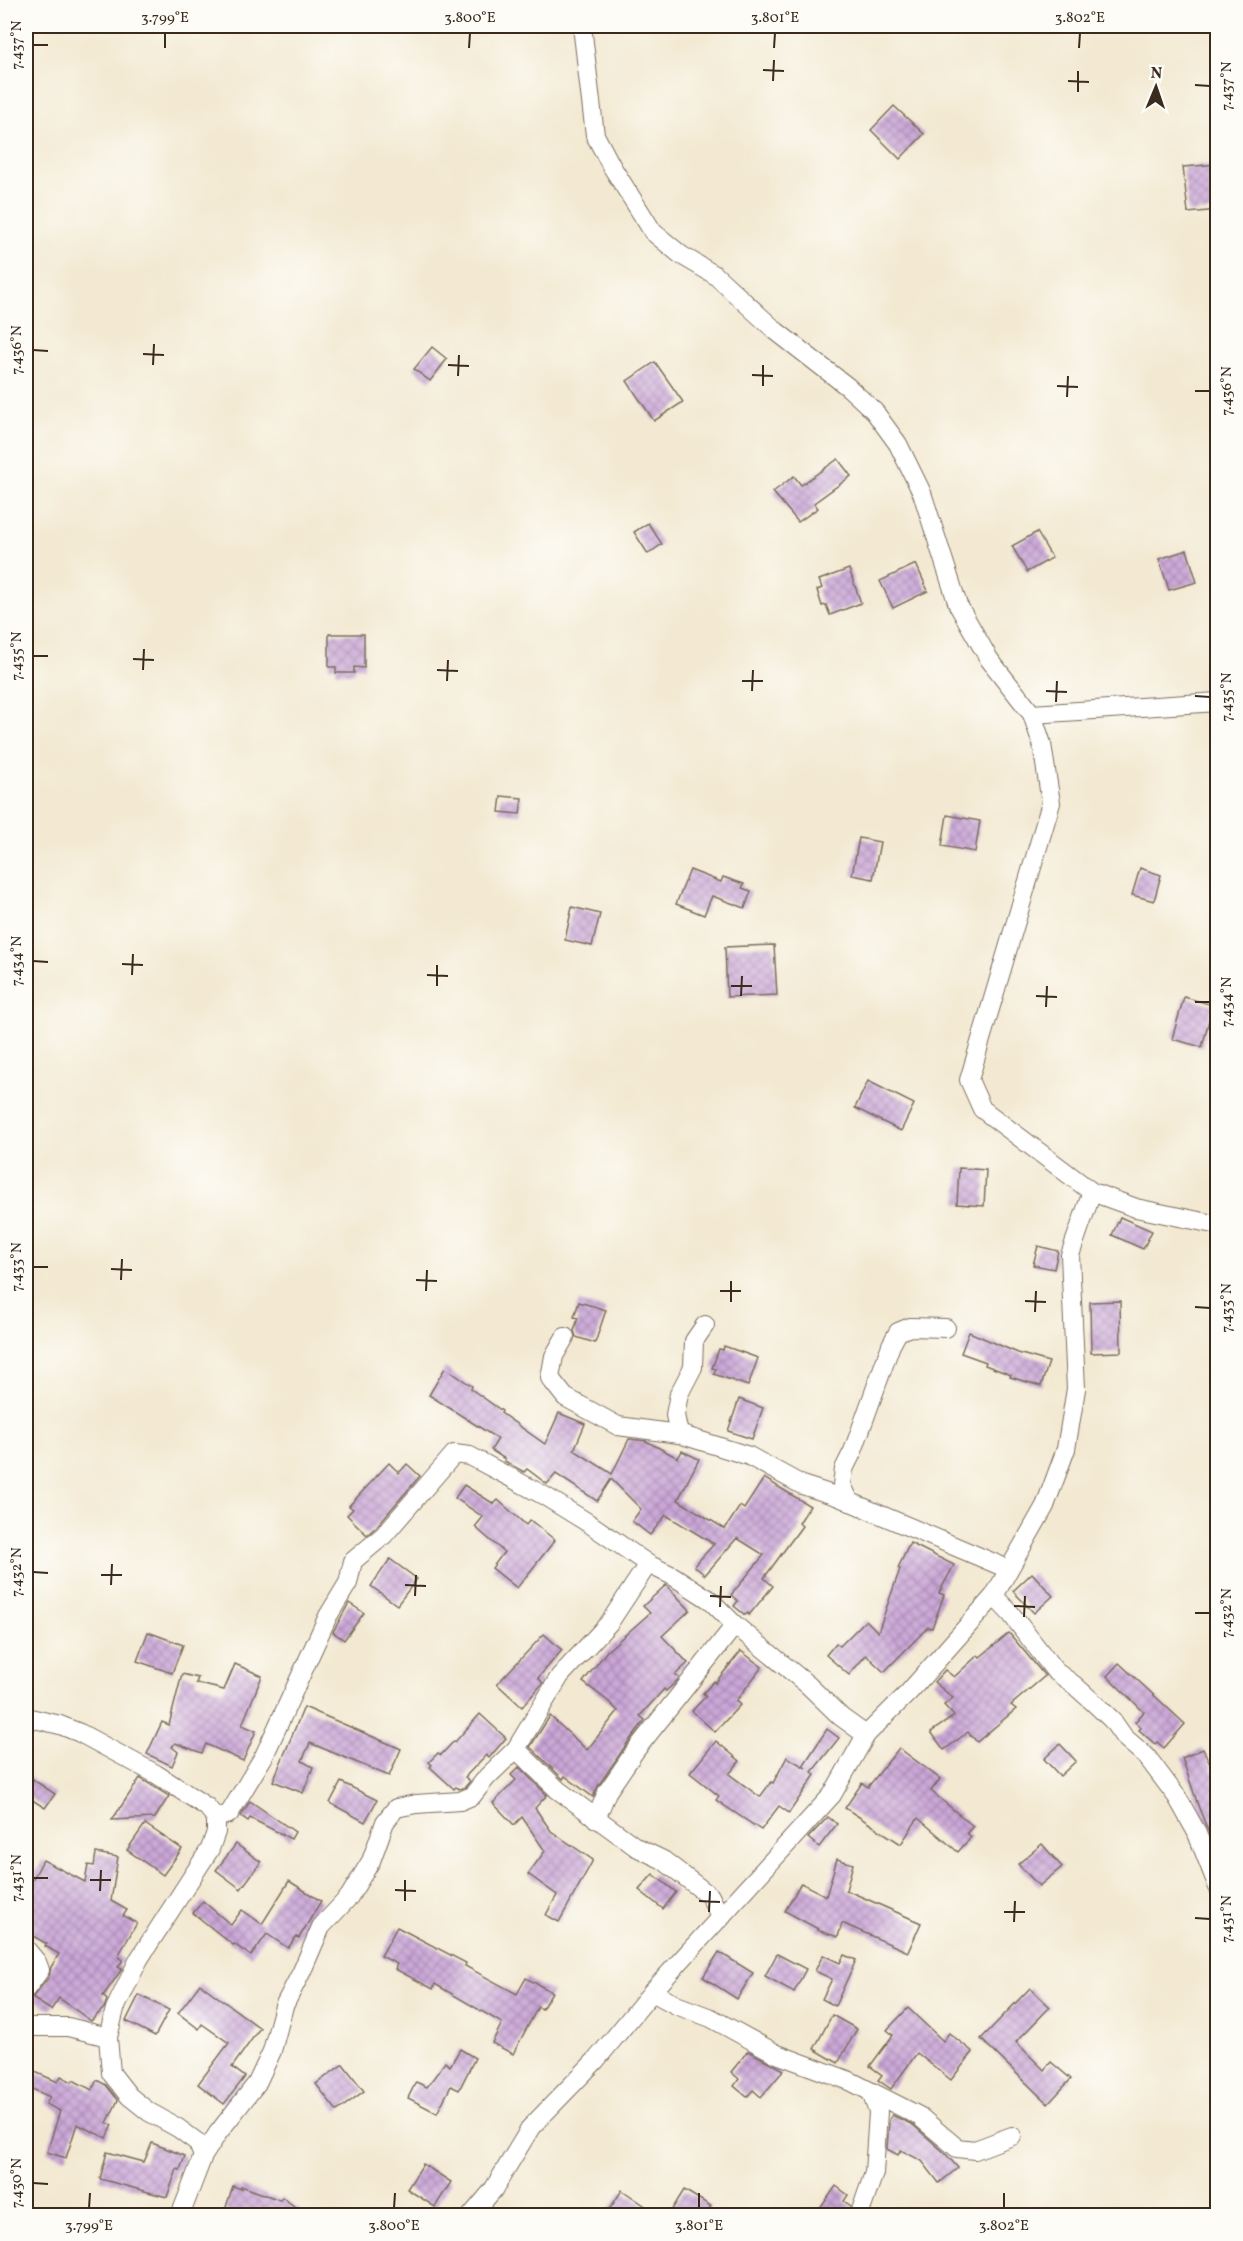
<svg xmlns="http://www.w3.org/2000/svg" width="1243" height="2241" viewBox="0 0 1243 2241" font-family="Vollkorn,serif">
  <defs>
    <pattern id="building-cross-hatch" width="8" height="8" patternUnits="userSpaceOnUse" patternTransform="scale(1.5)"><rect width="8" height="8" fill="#cba7d8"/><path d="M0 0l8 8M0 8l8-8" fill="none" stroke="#a688af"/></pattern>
  </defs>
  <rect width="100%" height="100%" fill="#fdfcf7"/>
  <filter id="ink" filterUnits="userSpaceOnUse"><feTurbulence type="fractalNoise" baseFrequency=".0167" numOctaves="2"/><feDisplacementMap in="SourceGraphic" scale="12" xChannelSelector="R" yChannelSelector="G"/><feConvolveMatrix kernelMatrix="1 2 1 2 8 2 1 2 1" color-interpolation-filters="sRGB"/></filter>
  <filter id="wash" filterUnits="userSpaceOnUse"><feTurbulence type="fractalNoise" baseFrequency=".008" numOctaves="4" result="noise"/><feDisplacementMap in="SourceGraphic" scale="24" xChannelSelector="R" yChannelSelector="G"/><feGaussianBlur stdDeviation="1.35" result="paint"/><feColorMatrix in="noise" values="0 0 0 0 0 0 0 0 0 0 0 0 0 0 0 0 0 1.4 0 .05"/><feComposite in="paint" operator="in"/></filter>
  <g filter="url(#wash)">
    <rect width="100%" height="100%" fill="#f3e9d2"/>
    <g id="blocks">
      <!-- building -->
      <g fill="url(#building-cross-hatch)">
        <polygon points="894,106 924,134 900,159 871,130"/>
        <polygon points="1218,164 1218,210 1188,213 1183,167"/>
        <polygon points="432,347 447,359 430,381 414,369"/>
        <polygon points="655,362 683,402 654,421 627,381"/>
        <polygon points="838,459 851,476 814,503 818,508 798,522 773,492 794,476 801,485"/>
        <polygon points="648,523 662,544 648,554 634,532"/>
        <polygon points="1037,532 1052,558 1027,572 1012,546"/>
        <polygon points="1187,550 1197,582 1169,590 1159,559"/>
        <polygon points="916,564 928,591 893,608 880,581"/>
        <polygon points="849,569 861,603 830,615 826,605 822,606 817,590 822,588 819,580"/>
        <polygon points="329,634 364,634 364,668 354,667 354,673 336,673 336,667 329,667"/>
        <polygon points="501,796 522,798 520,814 499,812"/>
        <polygon points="947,815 980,821 975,852 942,846"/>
        <polygon points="859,838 880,842 873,879 852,875"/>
        <polygon points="1140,868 1161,875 1154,901 1132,895"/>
        <polygon points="690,870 721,882 723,877 744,884 742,888 751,891 745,908 712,896 704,915 676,904"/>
        <polygon points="572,907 600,914 592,946 565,940"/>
        <polygon points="774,945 777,995 727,997 725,947"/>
        <polygon points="1184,997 1213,1005 1202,1047 1172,1039"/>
        <polygon points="868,1081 914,1104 901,1131 855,1108"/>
        <polygon points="959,1168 986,1170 984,1206 957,1204"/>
        <polygon points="1120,1217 1152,1231 1143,1249 1112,1235"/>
        <polygon points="1038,1246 1058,1251 1054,1269 1033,1265"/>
        <polygon points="1120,1301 1121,1352 1091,1353 1090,1302"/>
        <polygon points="579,1302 606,1310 595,1343 576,1337 574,1331 578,1318 574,1317"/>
        <polygon points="969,1332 1018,1353 1049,1362 1041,1386 1010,1377 1011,1375 985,1365 986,1362 961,1353"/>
        <polygon points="724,1346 758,1358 748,1386 714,1374 716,1369 712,1368 719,1349 723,1350"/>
        <polygon points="445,1368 472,1386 471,1389 502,1411 501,1413 545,1444 559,1413 585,1424 574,1450 612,1474 629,1439 646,1441 678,1458 682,1451 699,1459 678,1500 725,1529 740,1506 744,1509 764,1478 810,1506 799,1523 802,1526 764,1578 773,1586 749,1615 748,1613 745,1615 734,1606 738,1601 731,1595 764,1555 737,1538 705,1575 694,1566 714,1544 666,1515 650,1535 632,1521 641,1509 611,1479 597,1501 556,1474 547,1484 527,1469 524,1472 504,1461 505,1459 491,1450 498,1439 429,1395"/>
        <polygon points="739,1399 763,1408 752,1439 728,1431"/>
        <polygon points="389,1463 399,1473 407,1464 420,1476 376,1527 367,1535 347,1515 353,1509 349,1506"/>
        <polygon points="464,1485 494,1504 498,1500 526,1525 530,1520 555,1540 517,1588 492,1568 504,1552 475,1527 483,1517 455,1498"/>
        <polygon points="910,1543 954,1565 939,1593 944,1595 932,1628 928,1627 884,1672 866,1655 849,1675 826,1655 836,1643 840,1646 866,1620 878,1632 900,1569 898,1568"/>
        <polygon points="390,1559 417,1579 397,1605 371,1586"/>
        <polygon points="1032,1573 1053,1596 1034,1613 1013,1591"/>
        <polygon points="666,1585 690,1610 662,1636 688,1663 675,1675 679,1678 675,1683 666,1691 664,1689 640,1716 645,1720 626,1745 598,1786 593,1797 565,1776 563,1779 530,1747 550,1716 587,1750 618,1711 608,1701 583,1682 607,1651 650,1613 643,1606"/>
        <polygon points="349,1603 364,1613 344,1640 333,1632"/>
        <polygon points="148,1632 183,1645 172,1673 137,1661"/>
        <polygon points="1009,1633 1045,1676 1011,1705 1016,1709 977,1742 968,1732 944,1750 931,1732 954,1716 944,1705 953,1698 934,1682 945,1670 954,1677 978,1655 980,1657"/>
        <polygon points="544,1634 562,1650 538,1678 543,1683 522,1707 497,1684"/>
        <polygon points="741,1651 762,1667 736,1701 740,1705 715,1732 692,1711 706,1696 703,1693 714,1681 715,1683"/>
        <polygon points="1119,1663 1185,1724 1164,1748 1157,1742 1155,1744 1139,1730 1141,1728 1135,1722 1144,1712 1107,1676"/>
        <polygon points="235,1664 262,1676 242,1725 256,1731 243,1761 206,1744 202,1753 175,1743 172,1747 178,1752 172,1766 147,1754 162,1722 169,1725 182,1674 198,1678 196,1683 224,1690"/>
        <polygon points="304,1707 401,1749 389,1776 310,1743 302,1761 313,1767 303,1793 273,1781"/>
        <polygon points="480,1714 506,1738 489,1758 486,1755 465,1777 470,1781 465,1787 459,1789 456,1787 454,1789 430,1767 432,1765 429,1762 438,1753 441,1755 454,1741 455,1742"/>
        <polygon points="827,1729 839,1738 812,1772 815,1775 789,1813 779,1806 761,1830 716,1800 719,1796 690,1773 716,1741 740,1761 729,1774 760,1797 771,1782 773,1783 787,1757 806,1768 803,1766"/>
        <polygon points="1060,1744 1076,1761 1060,1776 1044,1759"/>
        <polygon points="899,1748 940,1779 931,1791 973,1826 967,1833 971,1837 958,1852 918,1818 901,1844 845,1808 862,1783 868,1787"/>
        <polygon points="1203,1749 1218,1781 1217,1853 1199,1808 1182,1758"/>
        <polygon points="519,1767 547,1795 535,1808 551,1831 593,1860 559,1922 546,1915 557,1895 528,1874 545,1851 522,1817 514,1825 493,1803 516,1780 511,1775"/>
        <polygon points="26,1775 55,1794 45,1808 26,1796"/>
        <polygon points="140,1778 169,1796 155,1818 112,1820"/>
        <polygon points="341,1782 377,1800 365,1822 330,1803"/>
        <polygon points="250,1801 295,1832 291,1839 250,1818 248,1821 241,1816"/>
        <polygon points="828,1817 837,1824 819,1847 808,1838"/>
        <polygon points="145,1824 182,1849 163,1875 127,1850"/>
        <polygon points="236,1844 261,1862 241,1889 216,1870"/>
        <polygon points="1042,1844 1062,1867 1039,1886 1018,1864"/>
        <polygon points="96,1853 118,1857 111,1901 127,1910 123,1916 137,1923 118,1956 123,1960 118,1967 122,1969 103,1996 107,2000 104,2008 91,2021 59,1998 51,2010 32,1998 49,1977 51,1967 59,1954 45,1946 47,1944 26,1932 26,1892 43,1860 85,1882 88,1865 94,1866"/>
        <polygon points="837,1859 853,1864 846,1890 921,1923 908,1952 842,1923 838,1937 817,1930 818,1929 785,1911 801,1883 826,1896"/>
        <polygon points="653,1874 676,1892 663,1909 639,1890"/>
        <polygon points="289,1881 321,1901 299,1938 296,1937 288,1948 267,1934 251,1956 234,1944 233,1945 193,1913 203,1901 231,1925 242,1910 262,1924"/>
        <polygon points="397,1927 466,1963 465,1966 517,1994 526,1978 552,1992 542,2009 538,2007 513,2054 492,2043 502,2023 435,1984 433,1989 395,1969 397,1964 381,1956"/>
        <polygon points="719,1952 753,1973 737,1999 703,1977"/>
        <polygon points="777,1954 806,1969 794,1992 765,1976"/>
        <polygon points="823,1955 840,1963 844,1955 856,1960 835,2006 822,1999 832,1979 815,1971"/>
        <polygon points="200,1984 260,2028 232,2067 245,2077 224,2104 198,2084 229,2043 202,2024 199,2029 178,2013"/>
        <polygon points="1030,1988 1050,2007 1016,2042 1044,2070 1051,2062 1071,2079 1048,2104 981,2039"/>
        <polygon points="139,1995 169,2010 155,2036 126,2021"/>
        <polygon points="908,2008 943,2041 949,2033 973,2052 951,2080 917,2053 891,2089 878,2080 882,2075 870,2066 893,2035 887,2030"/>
        <polygon points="832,2015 857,2029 838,2063 814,2049"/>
        <polygon points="460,2049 475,2058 459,2090 451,2086 437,2113 408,2098 416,2082 427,2087 445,2062 450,2066"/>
        <polygon points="748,2051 784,2070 761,2097 753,2090 747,2097 734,2086 739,2079 731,2072"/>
        <polygon points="343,2064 364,2091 337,2111 316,2084"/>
        <polygon points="26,2068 58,2082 61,2076 72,2082 73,2080 92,2090 97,2080 106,2085 118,2100 107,2123 112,2125 106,2138 77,2124 66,2158 47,2152 60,2111 46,2104 50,2097 26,2086"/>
        <polygon points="892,2115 913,2125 945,2153 958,2168 939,2183 922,2161 901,2150 898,2155 887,2149 889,2120"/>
        <polygon points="152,2143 185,2156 180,2170 177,2169 167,2197 100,2179 107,2152 144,2162"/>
        <polygon points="423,2164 451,2182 435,2207 407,2189"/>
        <polygon points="233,2186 241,2189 241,2186 280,2200 282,2197 307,2216 240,2216 225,2210"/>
        <polygon points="836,2186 848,2195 844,2201 851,2206 848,2216 815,2216"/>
        <polygon points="622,2190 660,2216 605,2216"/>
        <polygon points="684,2190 711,2206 705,2216 668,2216"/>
      </g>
    </g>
  </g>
  <g filter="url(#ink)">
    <use href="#blocks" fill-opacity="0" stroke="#7b6d5d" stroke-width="1.5"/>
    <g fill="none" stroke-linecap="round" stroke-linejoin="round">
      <defs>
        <g id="minor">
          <polyline points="582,26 595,135 612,167 638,208 653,232 681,255 715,275 776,331 848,387 874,411 898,444 922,493 958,605 989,659 1032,714 1042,744 1051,803 969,1080 982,1109 1092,1192"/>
          <polyline points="1032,714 1218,702"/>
          <polyline points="565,1337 554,1356 550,1378 565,1397 618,1426 679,1434 749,1456 802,1485 839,1497 1008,1569"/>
          <polyline points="679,1434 675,1415 679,1394 693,1367 694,1341 705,1325"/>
          <polyline points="850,1502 842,1485 844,1469 853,1451 891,1345 898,1332 910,1327 946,1328"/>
          <polyline points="994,1596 1011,1614 1055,1671 1073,1684 1092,1701 1112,1720 1124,1737 1147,1757 1177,1797 1196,1831 1218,1887"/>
          <polyline points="26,1717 60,1725 80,1733 156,1774 207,1807 216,1818 216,1832 210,1849 139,1959 115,2009 108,2037 111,2073 129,2096 149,2112 178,2128 197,2142 203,2156"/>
          <polyline points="516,1749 558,1790 636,1847 663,1860 710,1896 721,1918"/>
          <polyline points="216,1818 229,1814 264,1756 328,1616 348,1583 353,1561 384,1535 454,1454 470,1456 543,1495 590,1524 648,1564 673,1576 710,1600 735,1625 808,1685 841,1717 866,1735"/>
          <polyline points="596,1819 607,1792 635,1751 735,1625"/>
          <polyline points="26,1949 37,1962 40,1970 26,1989"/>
          <polyline points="652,1992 676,2005 711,2018 777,2054 850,2081 919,2116 957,2148 975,2150 1012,2136"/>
          <polyline points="26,2027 68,2027 108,2037"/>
          <polyline points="180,2216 203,2156 218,2133 257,2083 272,2051 284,2006 302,1971 321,1927 349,1897 371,1861 385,1822 396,1808 416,1804 460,1801 472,1796 487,1777 516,1749 560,1676 609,1623 648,1564"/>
          <polyline points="471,2216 493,2190 531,2127 596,2060 652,1992 832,1795 866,1735 909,1692 994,1596 1045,1506 1066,1449 1076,1389 1070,1255 1092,1192 1136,1208 1218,1225"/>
          <polyline points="859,2216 874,2173 878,2112 871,2092"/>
        </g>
      </defs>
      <!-- minor casing -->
      <use href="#minor" stroke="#7b6d5d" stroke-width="20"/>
      <!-- minor -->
      <use href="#minor" stroke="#fff" stroke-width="18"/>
    </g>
  </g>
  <!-- ticks -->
  <path fill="none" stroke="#3b2a1e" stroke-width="2" d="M33,45H48M165,48V33M469,48L470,33M774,48L775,33M1079,48L1080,33M763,70L784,71M773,81L774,60M1068,81L1089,82M1195,85L1210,86M1078,92V71M33,350L48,351M143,354L164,355M153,365L154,344M448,365L469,366M752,375L773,376M458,376L459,355M763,386V365M1057,386L1078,387M1195,391H1210M1067,397L1068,376M33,656H48M133,659L154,660M143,670L144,649M437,670L458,671M447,681L448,660M742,681H763M752,691L753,670M1046,691L1067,692M1195,696L1210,697M1056,702L1057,681M33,961L48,962M122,964L143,965M132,975L133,954M427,975L448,976M437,986V965M731,986H752M741,996L742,976M1036,996L1057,997M1195,1002H1210M1046,1007L1047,986M33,1267H48M111,1269L132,1270M121,1280L122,1259M416,1280L437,1281M426,1291L427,1270M720,1291H741M1025,1301L1046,1302M731,1302V1281M1195,1307L1210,1308M1035,1312L1036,1291M33,1572L48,1573M101,1575H122M111,1585L112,1564M405,1585L426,1586M415,1596L416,1575M710,1596L731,1597M1014,1606L1035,1607M720,1607L721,1586M1195,1613H1210M1024,1617L1025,1596M33,1878H48M90,1880H111M395,1890L416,1891M100,1891L101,1870M405,1901V1880M699,1901L720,1902M709,1912L710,1891M1004,1912H1025M1195,1918L1210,1919M1014,1922L1015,1901M33,2183L48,2184M89,2208L90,2193M394,2208L395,2193M699,2208V2193M1004,2208V2193"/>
  <!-- margin -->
  <rect width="1243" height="2241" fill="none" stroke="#fdfcf7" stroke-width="66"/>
  <!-- north arrow -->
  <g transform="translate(1156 87) rotate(2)" stroke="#fdfcf7" stroke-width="4.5" paint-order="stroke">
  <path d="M0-4.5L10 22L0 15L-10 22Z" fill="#3b2a1e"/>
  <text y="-9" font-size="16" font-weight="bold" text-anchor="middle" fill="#3b2a1e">N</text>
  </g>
  <rect x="33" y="33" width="1177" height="2175" fill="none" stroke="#3b2a1e" stroke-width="2"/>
  <g font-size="15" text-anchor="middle" fill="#3b2a1e">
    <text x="165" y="22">3.799°E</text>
    <text x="470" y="22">3.800°E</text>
    <text x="775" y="22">3.801°E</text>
    <text x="1080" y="22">3.802°E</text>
    <text transform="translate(16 45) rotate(-90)" y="5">7.437°N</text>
    <text transform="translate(1226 86) rotate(-90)" y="5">7.437°N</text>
    <text transform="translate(16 350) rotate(-90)" y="5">7.436°N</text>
    <text transform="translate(1226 391) rotate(-90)" y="5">7.436°N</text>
    <text transform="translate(16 656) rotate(-90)" y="5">7.435°N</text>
    <text transform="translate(1226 697) rotate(-90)" y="5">7.435°N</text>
    <text transform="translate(16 961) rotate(-90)" y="5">7.434°N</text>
    <text transform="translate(1226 1002) rotate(-90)" y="5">7.434°N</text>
    <text transform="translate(16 1267) rotate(-90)" y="5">7.433°N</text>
    <text transform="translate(1226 1308) rotate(-90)" y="5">7.433°N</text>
    <text transform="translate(16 1572) rotate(-90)" y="5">7.432°N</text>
    <text transform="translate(1226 1613) rotate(-90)" y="5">7.432°N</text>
    <text transform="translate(16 1878) rotate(-90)" y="5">7.431°N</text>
    <text transform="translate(1226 1919) rotate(-90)" y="5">7.431°N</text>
    <text transform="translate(16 2183) rotate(-90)" y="5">7.430°N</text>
    <text x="89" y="2230">3.799°E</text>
    <text x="394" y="2230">3.800°E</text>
    <text x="699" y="2230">3.801°E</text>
    <text x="1004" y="2230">3.802°E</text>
  </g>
</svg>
